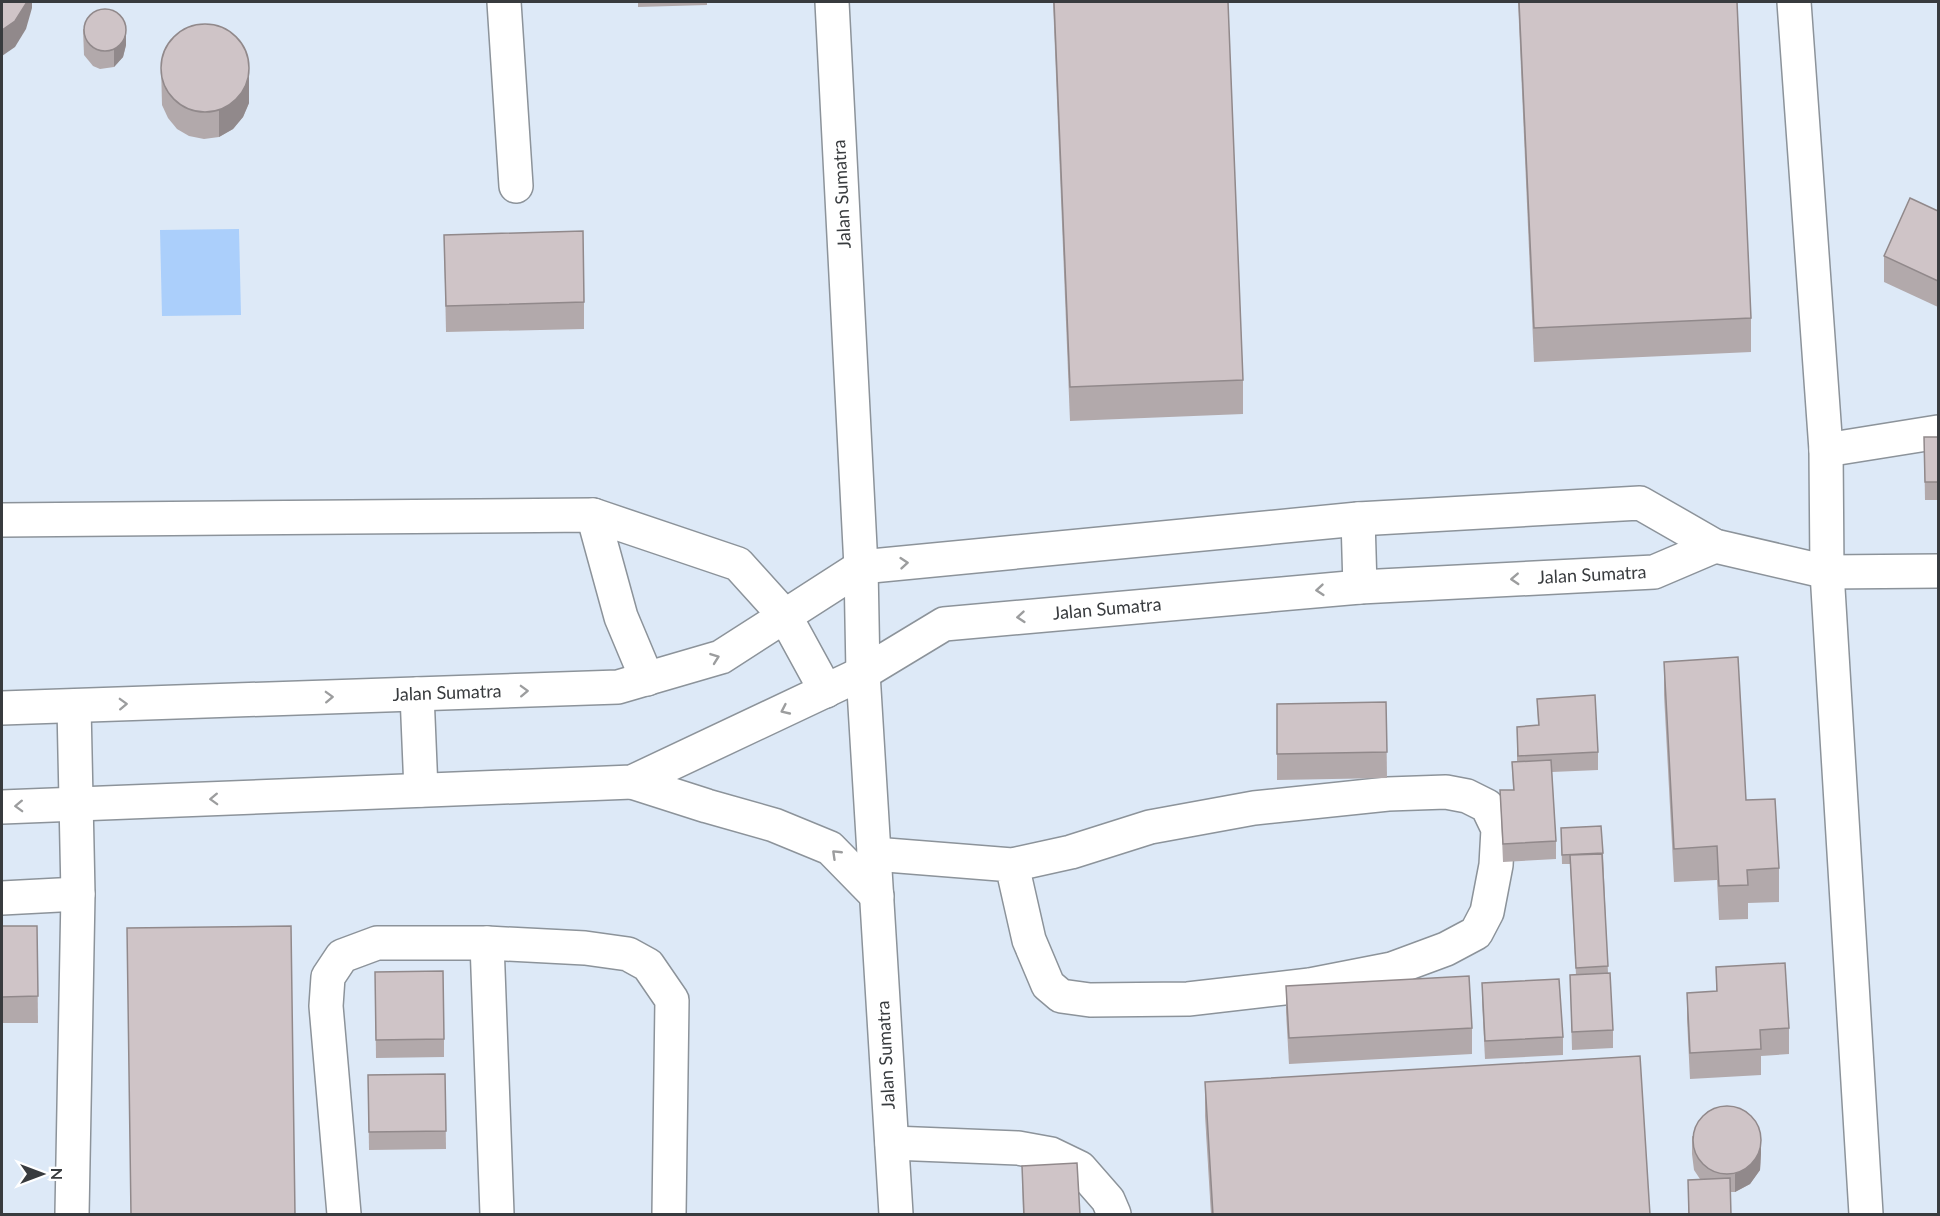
<svg xmlns="http://www.w3.org/2000/svg" width="1940" height="1216" viewBox="0 0 1940 1216" font-family="Lato,sans-serif">
  <rect width="100%" height="100%" fill="#ecf4fb"/>
  <!-- built -->
  <rect fill="#dde9f7" x="2" y="2" width="1936" height="1212"/>
  <!-- water -->
  <polygon fill="#abcffb" points="239,229 241,315 162,316 160,230"/>
  <g fill="none" stroke-linecap="round" stroke-linejoin="round">
    <defs>
      <g id="minor">
        <polyline points="504,2 516,186"/>
        <polyline points="832,2 861,567 863,673 896,1214"/>
        <polyline points="1794,2 1826,450 1827,572 1866,1214"/>
        <polyline points="1826,450 1938,432"/>
        <polyline points="593,515 621,617 647,679"/>
        <polyline points="1358,519 1360,587"/>
        <polyline points="2,520 593,515 738,564 785,616 826,691"/>
        <polyline points="417,694 421,790"/>
        <polyline points="2,708 618,687 721,657 861,567 1358,519 1640,503 1715,546 1827,572 1938,571"/>
        <polyline points="632,782 707,806 774,825 830,848 877,896"/>
        <polyline points="2,807 632,782 863,673 944,624 1360,587 1654,572 1715,546"/>
        <polyline points="874,854 1012,865 1071,852 1150,827 1254,808 1388,794 1446,792 1467,796 1487,806 1498,829 1496,865 1487,912 1476,933 1446,949 1392,969 1310,985 1188,999 1090,1000 1061,996 1048,985 1029,940 1012,865"/>
        <polyline points="2,898 78,894"/>
        <polyline points="487,943 497,1214"/>
        <polyline points="892,1143 1018,1148 1051,1154 1080,1168 1108,1200 1114,1214"/>
        <polyline points="72,1214 78,894 74,706"/>
        <polyline points="344,1214 326,1006 328,977 342,956 377,943 487,943 585,948 628,954 648,965 672,1000 669,1214"/>
      </g>
    </defs>
    <!-- minor casing -->
    <use href="#minor" stroke="#8c939a" stroke-width="36"/>
    <!-- minor -->
    <use href="#minor" stroke="#fff" stroke-width="33"/>
  </g>
  <!-- wall -->
  <g fill="#b2a9ab">
    <polygon points="638,2 707,2 707,5 638,7"/>
    <polygon points="1053,2 1228,2 1243,380 1243,414 1070,421"/>
    <polygon points="1518,2 1737,2 1751,318 1751,352 1534,362"/>
    <polygon points="83,29 126,45 123,57 114,67 100,69 93,66 84,55"/>
    <polygon points="161,65 249,103 243,117 233,129 219,137 204,139 189,136 177,129 168,118 162,105"/>
    <polygon points="1938,211 1938,307 1884,282 1884,256"/>
    <polygon points="444,235 584,302 584,329 446,332"/>
    <polygon points="1924,437 1938,437 1938,500 1925,500"/>
    <polygon points="1664,662 1746,800 1779,868 1779,902 1748,903 1748,919 1719,920 1717,880 1674,882 1664,695"/>
    <polygon points="1537,699 1598,752 1598,770 1552,772 1556,841 1556,859 1503,862 1500,790 1513,790 1512,762 1517,761 1517,727 1538,726"/>
    <polygon points="1386,702 1387,778 1277,780 1277,704"/>
    <polygon points="1561,828 1603,853 1608,973 1613,1030 1613,1048 1572,1050 1570,975 1576,975 1570,864 1562,864"/>
    <polygon points="2,926 37,926 38,1023 2,1023"/>
    <polygon points="1716,967 1789,1028 1789,1054 1761,1056 1761,1075 1690,1079 1687,1019 1687,993 1716,991"/>
    <polygon points="375,972 444,1039 444,1057 376,1058"/>
    <polygon points="1482,983 1563,1037 1563,1055 1485,1059 1482,1001"/>
    <polygon points="1286,986 1472,1028 1472,1054 1289,1064 1286,1012"/>
    <polygon points="445,1074 446,1149 369,1150 368,1075"/>
    <polygon points="1205,1082 1650,1215 1211,1215 1205,1116"/>
    <polygon points="1692,1136 1761,1153 1760,1170 1750,1184 1735,1192 1730,1192 1731,1215 1688,1215 1688,1180 1700,1179 1694,1170 1692,1154"/>
    <polygon points="1022,1166 1080,1215 1023,1215"/>
  </g>
  <!-- shaded-wall -->
  <g fill="#91898b">
    <polygon points="27,2 32,2 32,8 26,29 15,47 2,56 2,30"/>
    <polygon points="126,27 126,45 123,57 114,67 114,49"/>
    <polygon points="249,76 249,103 243,117 233,129 219,137 219,110"/>
    <polygon points="1761,1135 1761,1153 1760,1170 1750,1184 1735,1192 1735,1174"/>
  </g>
  <!-- building -->
  <g fill="#cfc4c7" stroke="#91898b" stroke-width="1.5">
    <polygon points="2,2 27,2 15,21 2,30"/>
    <polygon points="1054,2 1228,2 1243,380 1070,387"/>
    <polygon points="1519,2 1737,2 1751,318 1534,328"/>
    <circle cx="105" cy="30" r="21"/>
    <circle cx="205" cy="68" r="44"/>
    <polygon points="1910,198 1938,211 1938,281 1884,256"/>
    <polygon points="583,231 584,302 446,306 444,235"/>
    <polygon points="1924,437 1938,437 1938,482 1925,482"/>
    <polygon points="1738,657 1746,800 1775,799 1779,868 1747,870 1748,885 1719,886 1717,846 1674,849 1664,662"/>
    <polygon points="1595,695 1598,752 1518,756 1517,727 1539,725 1537,699"/>
    <polygon points="1386,702 1387,752 1277,754 1277,704"/>
    <polygon points="1551,760 1556,841 1503,844 1500,790 1514,790 1512,762"/>
    <polygon points="1601,826 1603,853 1562,855 1561,828"/>
    <polygon points="1602,854 1608,966 1576,968 1570,855"/>
    <polygon points="2,926 37,926 38,996 2,997"/>
    <polygon points="291,926 295,1215 131,1215 127,928"/>
    <polygon points="1785,963 1789,1028 1760,1030 1761,1049 1690,1053 1687,993 1717,991 1716,967"/>
    <polygon points="443,971 444,1039 376,1040 375,972"/>
    <polygon points="1610,973 1613,1030 1572,1032 1570,975"/>
    <polygon points="1469,976 1472,1028 1289,1038 1286,986"/>
    <polygon points="1559,979 1563,1037 1485,1041 1482,983"/>
    <polygon points="1640,1056 1650,1215 1213,1215 1205,1082"/>
    <polygon points="445,1074 446,1131 369,1132 368,1075"/>
    <circle cx="1727" cy="1140" r="34"/>
    <polygon points="1077,1163 1080,1215 1024,1215 1022,1166"/>
    <polygon points="1730,1178 1731,1215 1689,1215 1688,1180"/>
  </g>
  <!-- one-way arrows -->
  <defs><path id="oneway-chevron" d="M-2-3.5L2.5 0L-2 3.5" fill="none" stroke-width="1.6" stroke-linecap="round" stroke-linejoin="round" transform="scale(1.5)"/></defs>
  <g stroke="#9c9d9e">
    <use href="#oneway-chevron" transform="translate(904 563) rotate(-5)"/>
    <use href="#oneway-chevron" transform="translate(1515 579) rotate(177)"/>
    <use href="#oneway-chevron" transform="translate(1320 590) rotate(175)"/>
    <use href="#oneway-chevron" transform="translate(1021 617) rotate(175)"/>
    <use href="#oneway-chevron" transform="translate(715 658) rotate(-20)"/>
    <use href="#oneway-chevron" transform="translate(524 691) rotate(-2)"/>
    <use href="#oneway-chevron" transform="translate(329 697) rotate(-2)"/>
    <use href="#oneway-chevron" transform="translate(123 704) rotate(-2)"/>
    <use href="#oneway-chevron" transform="translate(785 710) rotate(155)"/>
    <use href="#oneway-chevron" transform="translate(214 799) rotate(178)"/>
    <use href="#oneway-chevron" transform="translate(19 806) rotate(178)"/>
    <use href="#oneway-chevron" transform="translate(836 854) rotate(-136)"/>
  </g>
  <g text-anchor="middle" stroke-width="4.5" stroke-linejoin="round" paint-order="stroke">
    <!-- street labels -->
    <g font-size="18" fill="#383b3e" stroke="#fff">
      <text transform="translate(842 194) rotate(-93)" y="6">Jalan Sumatra</text>
      <text transform="translate(1592 575) rotate(-3)" y="6">Jalan Sumatra</text>
      <text transform="translate(1107 609) rotate(-5)" y="6">Jalan Sumatra</text>
      <text transform="translate(447 693) rotate(-2)" y="6">Jalan Sumatra</text>
      <text transform="translate(886 1055) rotate(-93)" y="6">Jalan Sumatra</text>
    </g>
  </g>
  <!-- border -->
  <rect width="1940" height="1216" fill="none" stroke="#383b3e" stroke-width="6"/>
  <!-- north arrow -->
  <g transform="translate(42 1174) rotate(90)" stroke="#ffffff" stroke-width="4.5" paint-order="stroke">
  <path d="M0-4.5L10 22L0 15L-10 22Z" fill="#383b3e"/>
  <text y="-9" font-size="16" font-weight="bold" text-anchor="middle" fill="#383b3e">N</text>
  </g>
</svg>
